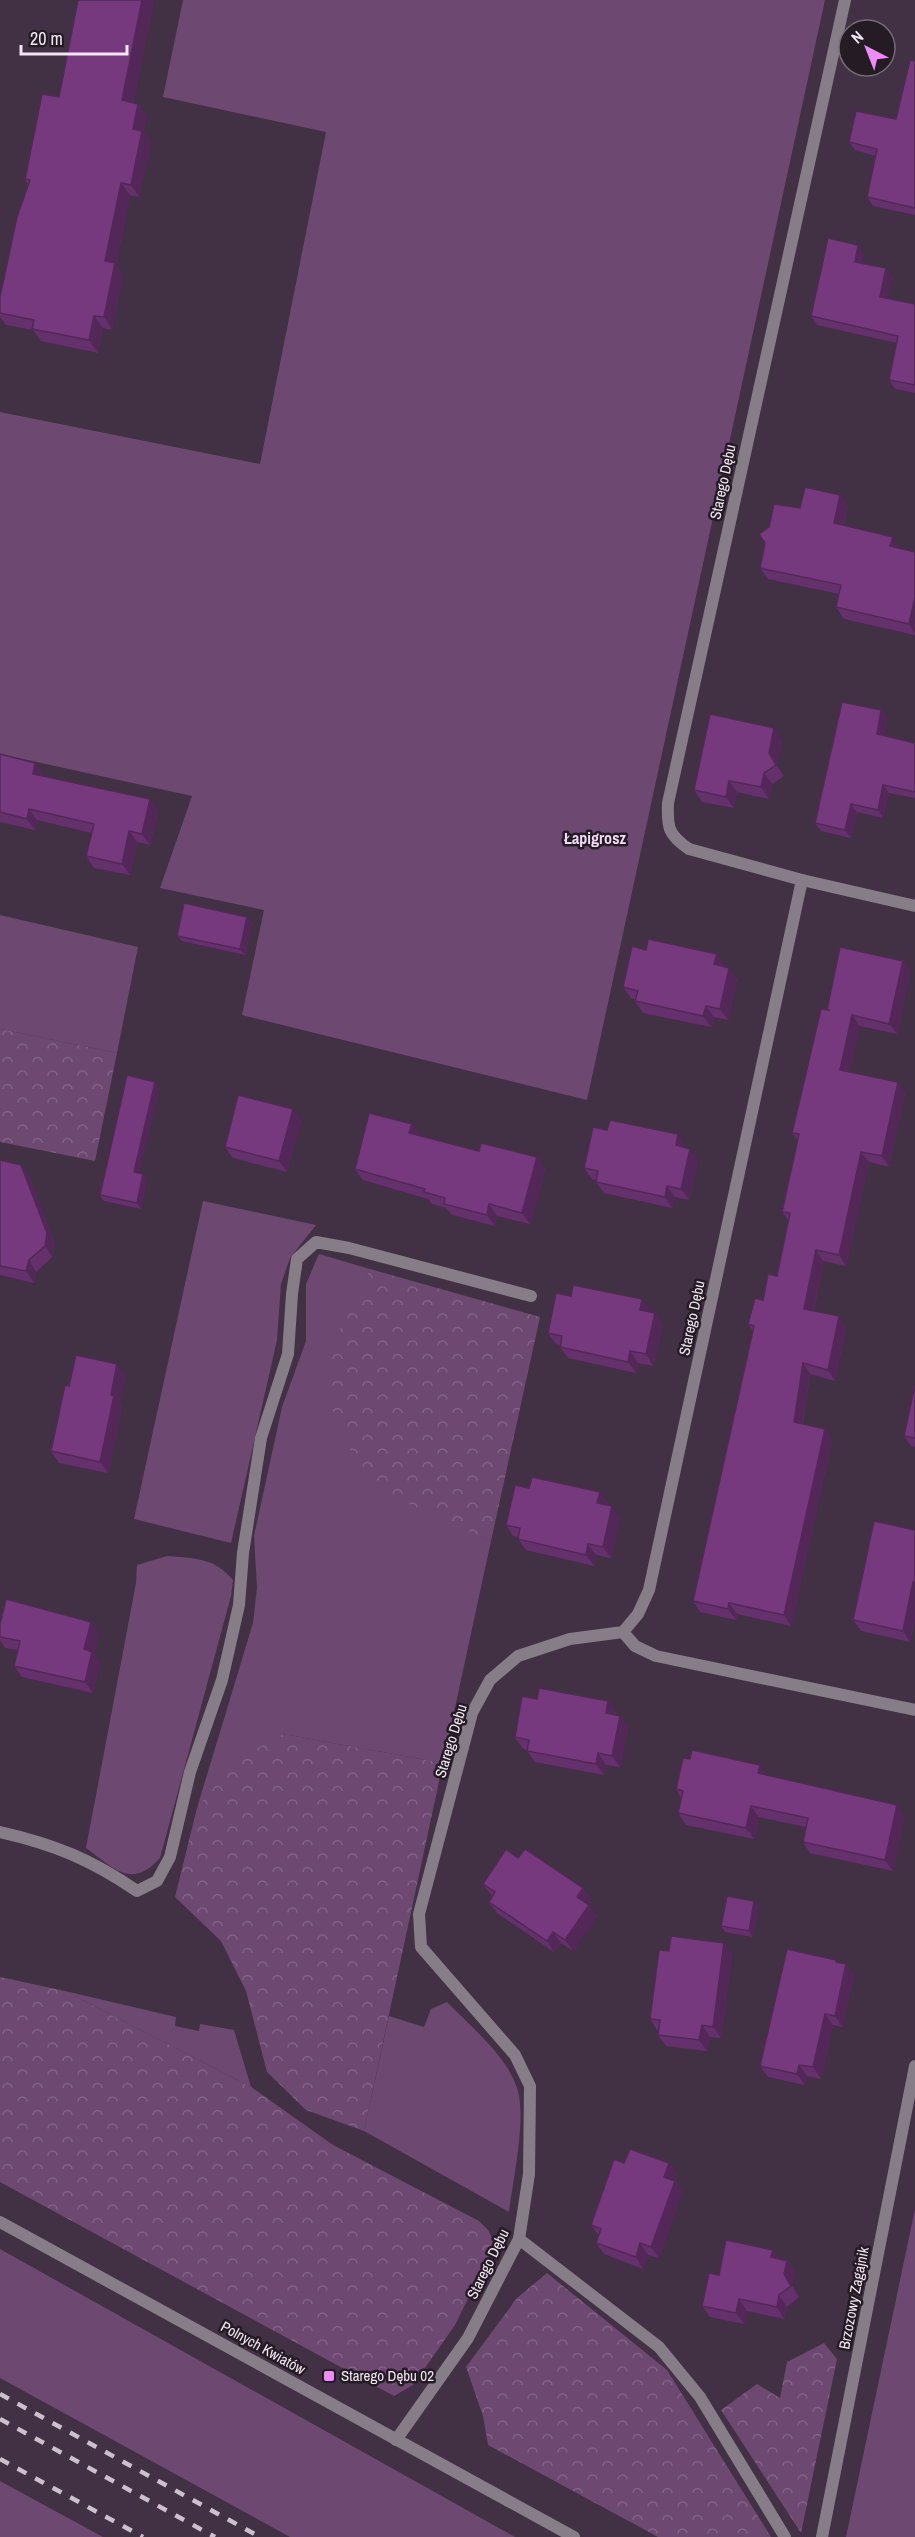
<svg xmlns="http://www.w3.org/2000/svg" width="915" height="2537" viewBox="0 0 915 2537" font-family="'Archivo Narrow',sans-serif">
  <defs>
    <pattern id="forest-crowns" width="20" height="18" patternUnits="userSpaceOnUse" patternTransform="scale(1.5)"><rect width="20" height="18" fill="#6d4972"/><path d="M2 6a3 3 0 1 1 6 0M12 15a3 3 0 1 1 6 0" fill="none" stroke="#826387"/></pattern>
  </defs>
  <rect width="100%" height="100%" fill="#423044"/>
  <!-- green -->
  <g fill="#6d4972">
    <polygon points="183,0 825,0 587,1100 242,1015 264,910 160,888 192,796 0,754 0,412 260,464 326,132 163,97"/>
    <polygon points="0,915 138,947 117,1053 0,1029"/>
    <polygon points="203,1201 316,1225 290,1258 281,1284 277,1340 231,1543 134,1519"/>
    <polygon points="319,1254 370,1269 334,1345 396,1495 491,1541 443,1763 283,1734 197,1808 253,1623 257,1588 254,1536 282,1407 306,1341 306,1284"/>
    <path d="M167,1556C194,1558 215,1558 233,1580L231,1596L160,1858C131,1890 114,1868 86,1848L136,1583L137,1565Z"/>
    <polygon points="65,1991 176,2017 175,2026 199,2031 200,2024 234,2030 251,2087"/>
    <path d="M447,2002C470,2026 507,2056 517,2088C527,2117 513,2180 509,2212L364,2131L389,2016L424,2027L431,2009Z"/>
    <polygon points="915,2209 915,2537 846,2537"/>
    <polygon points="0,2249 515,2537 290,2537 0,2378"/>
    <polygon points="0,2481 103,2537 0,2537"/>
  </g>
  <!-- forest -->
  <g fill="url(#forest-crowns)">
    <polygon points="0,1029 117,1053 95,1161 0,1142"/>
    <path d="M370,1269L540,1317L491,1541C460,1527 424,1514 395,1495C347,1463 315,1402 334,1344C343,1319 358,1294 370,1269Z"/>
    <polygon points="283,1734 443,1763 364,2131 306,2110 267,2072 246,1991 221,1941 175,1897 197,1808 236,1760"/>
    <polygon points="0,1977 65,1991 251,2087 333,2145 479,2221 488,2230 495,2244 455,2325 413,2385 394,2396 0,2182"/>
    <polygon points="547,2273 667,2370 771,2537 658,2537 488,2445 483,2416 466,2367 517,2298"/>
    <polygon points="824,2343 837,2359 801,2533 721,2410 757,2384 780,2398 787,2362"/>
  </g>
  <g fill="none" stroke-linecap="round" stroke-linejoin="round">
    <!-- service -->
    <g stroke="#877d88" stroke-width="12">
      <path d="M0,1832C54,1844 92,1860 137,1891L157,1881L170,1857L190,1772L222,1680L239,1605L243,1553L261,1438L288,1354L292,1294L297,1259L316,1242L349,1248L531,1296"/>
      <polyline points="519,2239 659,2347 700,2397 785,2537"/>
    </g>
    <!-- minor -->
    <g stroke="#877d88" stroke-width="12">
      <polyline points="802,880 915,906"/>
      <polyline points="623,1632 635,1646 656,1656 915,1710"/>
      <path d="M396,2440L468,2338L519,2239L529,2174L530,2086L515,2055L421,1947L419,1914L472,1713L490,1680L518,1656L570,1639L623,1632L638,1614L649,1590L802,880L689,849C668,835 667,827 668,803L845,0"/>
      <polyline points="822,2537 915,2066"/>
    </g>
    <!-- tertiary -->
    <polyline stroke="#877d88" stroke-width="12" points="0,2222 574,2537"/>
    <!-- rail -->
    <g stroke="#cdc0ce" stroke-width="4.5" stroke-dasharray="10 10" stroke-linecap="butt">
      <polyline points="0,2394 260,2537"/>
      <polyline points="0,2419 215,2537"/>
      <polyline points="0,2459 143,2537"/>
    </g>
  </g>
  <!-- wall -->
  <g fill="#65316c">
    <polygon points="78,0 154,0 133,103 138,104 147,116 143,132 151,143 139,197 130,195 116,265 123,276 112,330 103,328 98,353 41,341 33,330 6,325 0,317 0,297 28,184 25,179 59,97"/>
    <polygon points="915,61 915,215 873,206 867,197 875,156 855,150 849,142 896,119"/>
    <polygon points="864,253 862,263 892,277 887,299 915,304 915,393 895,389 889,380 897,343 817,325 811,316"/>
    <polygon points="848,506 844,525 900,548 915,552 915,635 844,619 836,607 839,594 768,579 760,568 800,508"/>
    <polygon points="881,710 887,718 884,735 915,743 915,798 889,793 883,818 857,812 851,838 821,831 815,823"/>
    <polygon points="782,740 776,764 784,776 772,784 769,799 737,792 734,808 702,802 694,790"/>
    <polygon points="0,754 35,763 43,774 43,776 158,810 150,845 137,842 130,875 94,868 86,856 92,833 37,820 35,830 0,822"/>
    <polygon points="247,917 252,923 245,955 182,941 177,936"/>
    <polygon points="646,950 725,965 724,967 729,968 737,979 728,1020 714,1017 711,1027 643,1013 635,1001 636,1000 631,998 623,987"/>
    <polygon points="903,961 910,972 897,1034 860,1026 849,1072 905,1093 889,1167 869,1162 846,1266 823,1261 814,1311 846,1327 835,1381 810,1374 803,1424 825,1429 832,1440 791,1626 737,1614 736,1620 700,1612 693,1601 753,1331 748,1324 777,1276 789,1221 782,1212 798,1141 792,1133 827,1010"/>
    <polygon points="155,1082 159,1088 139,1173 143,1174 147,1180 141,1209 104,1201 100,1195"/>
    <polygon points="301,1120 287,1172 233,1158 225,1147"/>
    <polygon points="412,1124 420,1136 479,1151 537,1157 545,1169 530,1224 497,1216 495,1226 452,1215 446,1208 432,1204 428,1199 363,1180 355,1169"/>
    <polygon points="686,1146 686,1148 698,1160 689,1200 675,1197 672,1208 604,1193 596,1182 596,1180 592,1179 584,1168"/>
    <polygon points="0,1160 29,1176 55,1244 52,1257 36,1272 34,1283 0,1275"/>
    <polygon points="571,1296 650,1311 650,1312 655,1313 663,1325 653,1366 638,1363 636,1373 568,1358 560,1347 560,1345 556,1344 548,1333"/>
    <polygon points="125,1375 119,1403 122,1407 108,1473 59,1463 51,1451 69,1386"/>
    <polygon points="915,1385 915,1447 911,1446 904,1436"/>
    <polygon points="608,1503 607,1505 620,1518 611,1558 596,1555 594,1566 526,1550 518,1539 518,1537 513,1536 506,1525"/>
    <polygon points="915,1530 915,1621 910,1642 861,1631 853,1620"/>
    <polygon points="0,1624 99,1633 94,1654 100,1663 93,1693 22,1677 14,1666 18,1650 5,1648 0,1640"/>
    <polygon points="537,1699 608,1701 616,1713 615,1714 620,1716 628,1727 620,1767 606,1765 604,1775 535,1762 527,1751 527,1750 523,1749 515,1737"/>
    <polygon points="767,1776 904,1816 893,1871 810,1853 803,1842 806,1827 759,1817 754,1839 686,1825 678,1813 681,1798 676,1789"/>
    <polygon points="518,1858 583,1888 591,1899 587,1904 597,1916 573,1951 561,1943 554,1952 497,1913 489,1902 492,1896 483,1884"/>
    <polygon points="758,1907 753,1937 725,1932 721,1926"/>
    <polygon points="732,1954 721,2038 710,2037 707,2051 666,2046 658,2035 659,2030 657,2030 650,2019"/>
    <polygon points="836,1960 838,1963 846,1964 854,1976 842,2027 833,2025 821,2079 807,2076 805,2085 768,2077 760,2066"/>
    <polygon points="624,2163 677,2174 674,2181 682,2192 659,2258 648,2255 643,2269 604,2254 596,2243 599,2236 591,2225"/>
    <polygon points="773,2250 779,2259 787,2261 795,2272 792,2285 799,2297 787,2307 784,2319 747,2311 744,2324 710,2317 702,2306 719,2275"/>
  </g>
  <!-- shaded-wall -->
  <g fill="#532858">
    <polygon points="142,0 154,0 131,113 122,100"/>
    <polygon points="138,104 147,116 143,132 151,143 139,197 131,185 133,129"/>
    <polygon points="121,183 130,195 116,265 123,276 112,330 104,317 105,261"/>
    <polygon points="858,245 864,253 861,270 855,262"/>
    <polygon points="886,268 892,277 886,306 880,297"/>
    <polygon points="94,316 103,328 98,353 89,340"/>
    <polygon points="840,495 848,506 842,534 834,523"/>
    <polygon points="893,537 900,548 890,546"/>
    <polygon points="915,597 915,633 909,624"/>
    <polygon points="881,710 887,718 883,742 877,734"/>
    <polygon points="774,728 782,740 776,764 784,776 769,753"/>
    <polygon points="35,763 43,774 40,785 33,774"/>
    <polygon points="764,773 772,784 769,799 761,787"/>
    <polygon points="729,781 737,792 734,808 726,797"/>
    <polygon points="883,785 889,793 883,818 878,810"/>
    <polygon points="150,799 158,810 150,845 142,834"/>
    <polygon points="851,804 857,812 851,838 845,830"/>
    <polygon points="29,809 37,820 35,830 27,819"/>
    <polygon points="129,831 137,842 130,875 122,864"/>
    <polygon points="247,917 252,923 245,955 240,949"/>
    <polygon points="717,954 725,965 722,976 714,964"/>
    <polygon points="903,961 910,972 897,1034 889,1024"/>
    <polygon points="729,968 737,979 728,1020 720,1009"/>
    <polygon points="706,1006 714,1017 711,1027 703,1016"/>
    <polygon points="852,1015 860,1026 847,1081 840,1070"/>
    <polygon points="155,1082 159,1088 138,1178 134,1172"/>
    <polygon points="898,1082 905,1093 889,1167 882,1156"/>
    <polygon points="293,1109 301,1120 287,1172 279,1161"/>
    <polygon points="412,1124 420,1135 417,1144 409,1133"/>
    <polygon points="678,1134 686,1146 684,1157 676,1145"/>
    <polygon points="690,1149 698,1160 689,1200 681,1189"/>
    <polygon points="861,1152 869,1162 846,1266 839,1255"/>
    <polygon points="537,1157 545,1169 530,1224 522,1213"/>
    <polygon points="21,1165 29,1176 55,1244 52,1257 45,1246"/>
    <polygon points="143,1174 147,1180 141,1209 137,1203"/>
    <polygon points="667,1186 675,1197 672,1208 665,1197"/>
    <polygon points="489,1204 497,1216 495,1226 487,1215"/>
    <polygon points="816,1250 823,1261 812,1320 804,1309"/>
    <polygon points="29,1260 36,1272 34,1283 26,1271"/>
    <polygon points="642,1299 650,1311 647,1322 640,1310"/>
    <polygon points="655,1313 663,1325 653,1366 646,1354"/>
    <polygon points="839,1316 846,1327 835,1381 828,1370"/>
    <polygon points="630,1351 638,1363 636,1373 628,1362"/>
    <polygon points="803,1363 810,1374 801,1433 794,1422"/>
    <polygon points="117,1364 125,1375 119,1403 122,1407 108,1473 100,1462 111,1395"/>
    <polygon points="825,1429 832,1440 791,1626 784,1615"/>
    <polygon points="600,1492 608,1503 605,1515 597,1503"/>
    <polygon points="612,1506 620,1518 611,1558 603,1547"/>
    <polygon points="588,1544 596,1555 594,1566 586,1555"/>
    <polygon points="913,1582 915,1584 915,1621 910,1642 903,1631"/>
    <polygon points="729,1603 737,1614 736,1620 728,1609"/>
    <polygon points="91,1622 99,1633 94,1654 100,1663 93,1693 85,1682 84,1649"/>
    <polygon points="608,1701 616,1713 614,1724 606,1713"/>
    <polygon points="620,1716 628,1727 620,1767 612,1756"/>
    <polygon points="598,1753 606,1765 604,1775 596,1764"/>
    <polygon points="760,1765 767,1776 758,1773"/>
    <polygon points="897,1805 904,1816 893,1871 885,1860"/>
    <polygon points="751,1806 759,1817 754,1839 746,1828"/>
    <polygon points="583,1888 591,1899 584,1908 577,1897"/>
    <polygon points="754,1901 758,1907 753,1937 749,1931"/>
    <polygon points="589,1905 597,1916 573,1951 565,1940"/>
    <polygon points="553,1932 561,1943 554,1952 547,1941"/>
    <polygon points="724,1943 732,1954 721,2038 713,2027"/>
    <polygon points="846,1964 854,1976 842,2027 835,2016"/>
    <polygon points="825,2014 833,2025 821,2079 813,2067"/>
    <polygon points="702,2025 710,2037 707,2051 699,2040"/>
    <polygon points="799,2065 807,2076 805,2085 797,2074"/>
    <polygon points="669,2163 677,2174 672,2188 664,2177"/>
    <polygon points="675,2181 682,2192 659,2258 651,2247"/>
    <polygon points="640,2243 648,2255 643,2269 636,2257"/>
    <polygon points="773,2250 781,2261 771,2257"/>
    <polygon points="787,2261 795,2272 792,2285 799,2297 784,2274"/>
    <polygon points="779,2295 787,2307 784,2319 777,2307"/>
    <polygon points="739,2299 747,2311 744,2324 736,2313"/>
  </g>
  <!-- building -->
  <g fill="#76397e" stroke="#532858" stroke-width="1.5">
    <polygon points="78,0 142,0 122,100 138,104 133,129 142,131 131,185 121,183 105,261 115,263 104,317 94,316 89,340 32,329 34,320 0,313 0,297 17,217 30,180 25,179 42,94 59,97"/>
    <polygon points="910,60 915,61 915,208 867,197 877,149 849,142 856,111 896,119"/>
    <polygon points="828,238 858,245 855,262 886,268 880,297 915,304 915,385 889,380 898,336 811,316"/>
    <polygon points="805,487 840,495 834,523 893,537 890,546 915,552 915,597 909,624 836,607 841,585 760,568 765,543 759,534 769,527 774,504 800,508"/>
    <polygon points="842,702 881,710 877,734 915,743 915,792 883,785 878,810 851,804 845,830 815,823"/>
    <polygon points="710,714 774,728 769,753 776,765 764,773 761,787 729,781 726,797 694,790"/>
    <polygon points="0,754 35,763 33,774 150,799 142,834 129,831 122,864 86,856 94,824 29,809 27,819 0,812"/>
    <polygon points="184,903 247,917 240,949 177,936"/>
    <polygon points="648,939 717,954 714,964 729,968 720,1009 706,1006 703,1016 635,1001 638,991 623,987 632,946 646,950"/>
    <polygon points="840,947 903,961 889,1024 852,1015 840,1070 898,1082 882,1156 861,1152 839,1255 816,1250 804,1309 839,1316 828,1370 803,1363 794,1422 825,1429 784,1615 729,1603 728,1609 693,1601 754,1326 748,1324 755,1298 763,1300 768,1274 777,1276 790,1213 782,1212 799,1134 792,1133 821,1009 830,1010 827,1010"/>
    <polygon points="127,1075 155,1082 134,1172 143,1174 137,1203 100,1195"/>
    <polygon points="238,1095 293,1109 279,1161 225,1147"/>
    <polygon points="369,1113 412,1124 409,1133 479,1151 481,1143 537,1157 522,1213 489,1204 487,1215 444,1204 445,1198 424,1192 425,1189 355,1169"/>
    <polygon points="610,1120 678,1134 676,1145 690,1149 681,1189 667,1186 665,1197 596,1182 598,1171 584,1168 593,1127 607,1130"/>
    <polygon points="0,1160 21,1165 47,1233 45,1246 29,1260 26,1271 0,1266"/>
    <polygon points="573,1285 642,1299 640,1310 655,1313 646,1354 630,1351 628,1362 560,1347 562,1336 548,1333 556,1293 571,1296"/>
    <polygon points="76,1355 117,1364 111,1395 114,1396 100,1462 51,1451 65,1385 69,1386"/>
    <polygon points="915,1385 915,1438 904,1436"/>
    <polygon points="532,1477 600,1492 597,1503 612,1506 603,1547 588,1544 586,1555 518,1539 520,1528 506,1525 515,1485 529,1488"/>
    <polygon points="874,1521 915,1530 915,1582 913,1582 903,1631 853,1620"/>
    <polygon points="6,1599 91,1622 84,1649 92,1652 85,1682 14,1666 20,1641 0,1637 0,1624"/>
    <polygon points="539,1688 608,1701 606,1713 620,1716 612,1756 598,1753 596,1764 527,1751 529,1740 515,1737 522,1696 537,1699"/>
    <polygon points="692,1750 760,1765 758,1773 897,1805 885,1860 803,1842 808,1818 751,1806 746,1828 678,1813 683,1791 676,1789 683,1758 690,1759"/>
    <polygon points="506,1849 518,1858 525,1849 583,1888 577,1897 589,1905 565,1940 553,1932 547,1941 489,1902 495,1892 483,1884"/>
    <polygon points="727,1896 754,1901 749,1931 721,1926"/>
    <polygon points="671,1936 724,1943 713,2027 702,2025 699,2040 658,2035 660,2020 650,2019 659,1950 669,1951"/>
    <polygon points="787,1949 836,1960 836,1962 846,1964 835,2016 825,2014 813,2067 799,2065 797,2074 760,2066"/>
    <polygon points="630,2149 669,2163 664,2177 675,2181 651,2247 640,2243 636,2257 596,2243 601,2229 591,2225 614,2159 624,2163"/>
    <polygon points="726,2240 773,2250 771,2257 787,2261 784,2274 791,2286 779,2295 777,2307 739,2299 736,2313 702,2306 709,2273 719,2275"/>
  </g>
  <!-- markers -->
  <rect fill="#ed8cf9" stroke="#241b25" stroke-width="2" x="323" y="2370" width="12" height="12" rx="3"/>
  <g text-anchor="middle" stroke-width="5" stroke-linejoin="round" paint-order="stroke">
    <!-- street labels -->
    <g font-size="15" fill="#f2e6f3" stroke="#241b25">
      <text transform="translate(723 482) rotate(-78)" y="5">Starego Dębu</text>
      <text transform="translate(692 1318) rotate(-78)" y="5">Starego Dębu</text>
      <text transform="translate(451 1741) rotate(-73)" y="5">Starego Dębu</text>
      <text transform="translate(488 2264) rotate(-64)" y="5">Starego Dębu</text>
      <text transform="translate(854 2298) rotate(-79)" y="5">Brzozowy Zagajnik</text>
      <text transform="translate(263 2348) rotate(29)" y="5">Polnych Kwiatów</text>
    </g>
    <!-- poi labels -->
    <g font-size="15" fill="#f2e6f3" stroke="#241b25" text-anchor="start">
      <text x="341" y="2381">Starego Dębu 02</text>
    </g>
    <!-- neighbourhood labels -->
    <g font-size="16" font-weight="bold" fill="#f2daf4" stroke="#241b25">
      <text x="595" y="844">Łapigrosz</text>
    </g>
  </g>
  <!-- north arrow -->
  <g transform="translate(867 48) rotate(318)"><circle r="28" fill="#241b25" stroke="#766c77" stroke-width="1.5"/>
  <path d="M0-4.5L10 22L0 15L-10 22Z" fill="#ed8cf9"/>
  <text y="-9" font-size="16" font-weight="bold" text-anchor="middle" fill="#f2e6f3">N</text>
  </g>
  <!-- scale -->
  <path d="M21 45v9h106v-9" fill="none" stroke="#f2e6f3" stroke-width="3"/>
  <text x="30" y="45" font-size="18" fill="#f2e6f3" stroke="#241b25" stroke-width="4.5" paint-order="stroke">20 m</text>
</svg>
